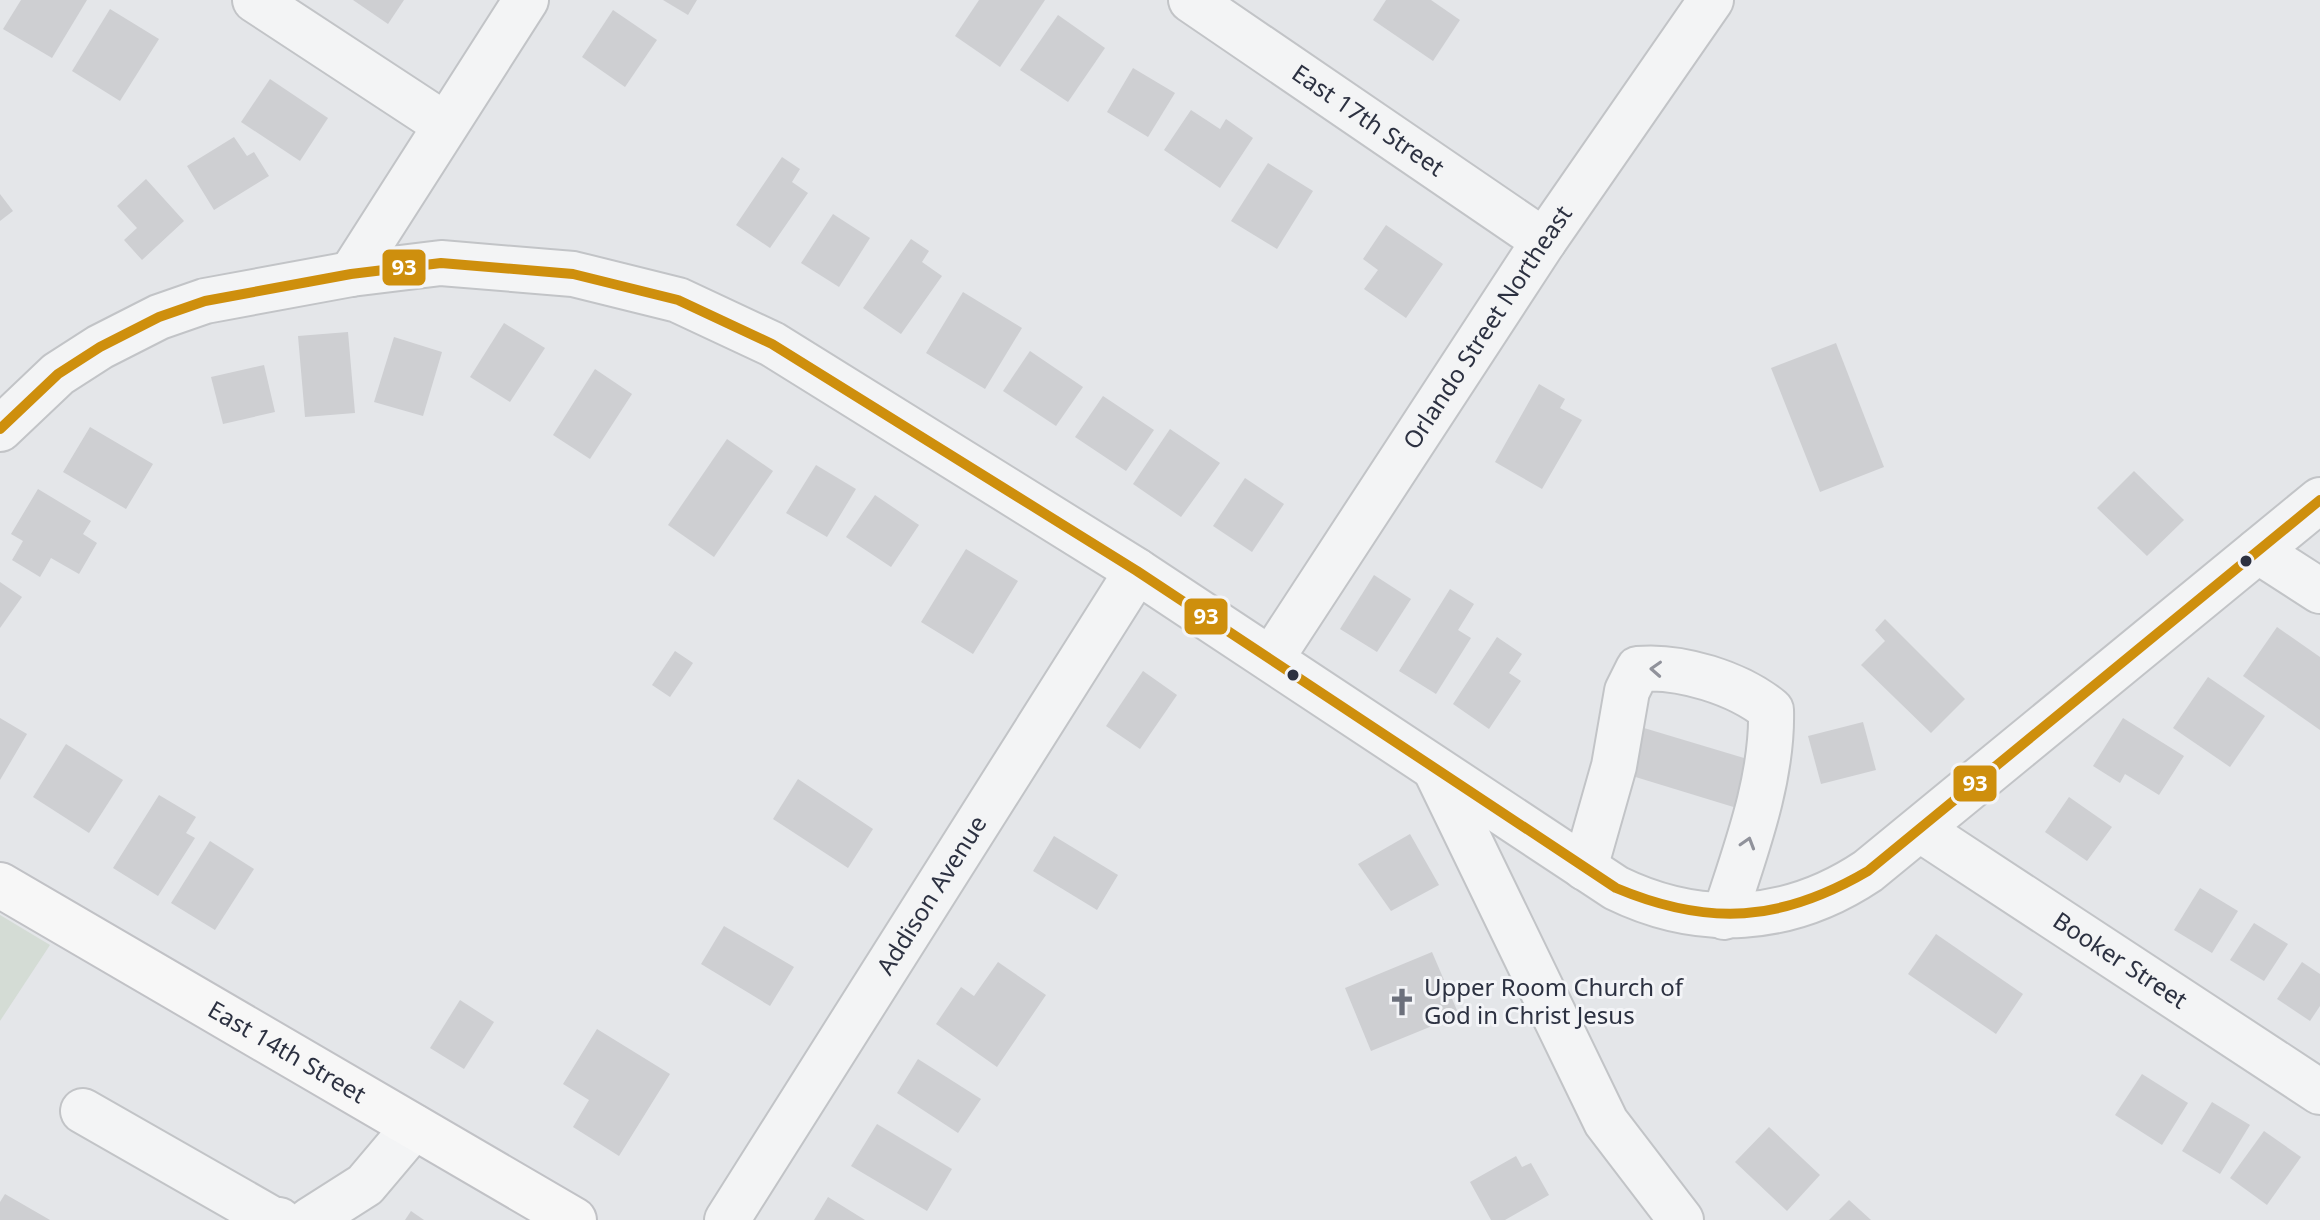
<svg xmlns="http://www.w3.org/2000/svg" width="2320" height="1220" viewBox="0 0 2320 1220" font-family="'Noto Sans',sans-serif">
  <rect width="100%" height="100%" fill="#e4e6e9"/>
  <!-- green -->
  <polygon fill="#d4dcd5" points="0,915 50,945 0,1021"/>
  <!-- building -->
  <g fill="#cecfd2">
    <polygon points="21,0 87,0 52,58 3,29"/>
    <polygon points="353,0 404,0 388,24"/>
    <polygon points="663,0 697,0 688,15"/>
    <polygon points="979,0 1045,0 1000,67 955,36"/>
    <polygon points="1386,0 1431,0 1460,20 1433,61 1373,20"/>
    <polygon points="110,9 159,39 120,101 72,71"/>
    <polygon points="613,10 657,40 625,87 582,57"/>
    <polygon points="1058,15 1105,48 1068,102 1020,70"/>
    <polygon points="1133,68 1175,93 1148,137 1107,112"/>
    <polygon points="270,79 328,118 300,161 241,122"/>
    <polygon points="1191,110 1220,129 1226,119 1253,138 1220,188 1164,150"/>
    <polygon points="234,137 247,156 254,152 269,176 214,210 187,166"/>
    <polygon points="782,157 800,169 792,182 808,193 770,248 736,225"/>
    <polygon points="1268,163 1313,191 1277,249 1231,221"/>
    <polygon points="146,179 184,221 142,260 124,240 137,228 117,206"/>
    <polygon points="0,194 13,211 0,221"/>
    <polygon points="833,214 870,238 839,287 801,263"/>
    <polygon points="1386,225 1443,264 1406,318 1364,289 1378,270 1363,259"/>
    <polygon points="911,239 929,251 922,262 942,276 901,334 863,308"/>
    <polygon points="963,292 1022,328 985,389 926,353"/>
    <polygon points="504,323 545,348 510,402 470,377"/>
    <polygon points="348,332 355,413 305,417 298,336"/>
    <polygon points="394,337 442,352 423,416 374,402"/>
    <polygon points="1836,343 1884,467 1820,492 1771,368"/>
    <polygon points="1030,351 1083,387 1056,426 1003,391"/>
    <polygon points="264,365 275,412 223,424 211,377"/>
    <polygon points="595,369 632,394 590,459 553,435"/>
    <polygon points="1539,384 1565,399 1560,408 1582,420 1542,489 1495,462"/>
    <polygon points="1103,396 1154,430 1126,471 1075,437"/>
    <polygon points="90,427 153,464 126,509 63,472"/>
    <polygon points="1170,429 1220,463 1181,517 1133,484"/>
    <polygon points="727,439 773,471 714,557 668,525"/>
    <polygon points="816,465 856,489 827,537 786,513"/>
    <polygon points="2134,471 2184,520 2147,556 2097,508"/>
    <polygon points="1245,478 1284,504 1252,552 1213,526"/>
    <polygon points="38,489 91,521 83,534 97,543 79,574 51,558 40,577 12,560 23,541 11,534"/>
    <polygon points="875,495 919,525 891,567 846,537"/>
    <polygon points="966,549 1018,581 973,654 921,622"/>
    <polygon points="1374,575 1411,599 1377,652 1340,629"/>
    <polygon points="0,582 22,597 0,628"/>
    <polygon points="1450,589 1474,604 1458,630 1471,638 1436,694 1399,671"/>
    <polygon points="1885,619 1965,699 1931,733 1861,665 1885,641 1875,630"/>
    <polygon points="2277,627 2320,657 2320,730 2243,676"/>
    <polygon points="1497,637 1522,654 1509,673 1521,681 1489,729 1453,704"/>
    <polygon points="675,651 693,663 670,697 652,685"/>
    <polygon points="1143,671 1177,695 1140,749 1106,726"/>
    <polygon points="2208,677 2265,716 2230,767 2173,728"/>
    <polygon points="0,718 27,734 0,780"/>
    <polygon points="2123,718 2184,756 2159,795 2125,774 2120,783 2093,766"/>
    <polygon points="1863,722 1876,770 1821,784 1808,736"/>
    <polygon points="1644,728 1754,761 1740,809 1629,775"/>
    <polygon points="66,744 123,780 89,833 33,797"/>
    <polygon points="798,779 873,829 848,868 773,819"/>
    <polygon points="159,795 196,817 186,833 195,838 158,896 113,868"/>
    <polygon points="2069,797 2112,827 2087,861 2045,832"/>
    <polygon points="1410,834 1439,885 1391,911 1358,864"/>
    <polygon points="1054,836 1118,875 1097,910 1033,871"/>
    <polygon points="210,841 254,869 215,930 171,903"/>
    <polygon points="2200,888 2238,911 2212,953 2174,930"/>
    <polygon points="2254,923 2288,944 2264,981 2230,960"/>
    <polygon points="724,926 794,967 770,1006 701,964"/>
    <polygon points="1936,934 2023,994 1996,1034 1908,974"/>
    <polygon points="1432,952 1459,1015 1371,1051 1345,988"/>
    <polygon points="998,962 1046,995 997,1067 936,1024 961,987 974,996"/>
    <polygon points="2302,962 2320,974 2320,1006 2310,1021 2277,999"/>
    <polygon points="460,1000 494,1022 464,1069 430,1048"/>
    <polygon points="597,1029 670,1074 619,1156 573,1127 589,1100 563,1084"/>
    <polygon points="918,1059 981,1099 958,1133 897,1093"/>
    <polygon points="2142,1074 2188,1103 2162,1145 2115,1115"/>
    <polygon points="2212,1102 2250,1125 2220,1174 2182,1151"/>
    <polygon points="877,1124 952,1169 927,1211 851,1166"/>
    <polygon points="1769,1127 1820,1175 1787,1211 1735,1162"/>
    <polygon points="2264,1131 2301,1157 2267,1205 2230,1178"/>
    <polygon points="1516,1156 1522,1167 1531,1163 1549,1195 1505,1220 1491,1220 1470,1182"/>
    <polygon points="5,1194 50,1220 0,1220 0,1202"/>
    <polygon points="828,1197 865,1220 814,1220"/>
    <polygon points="1849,1200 1871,1220 1829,1220"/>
    <polygon points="411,1211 424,1220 405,1220"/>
  </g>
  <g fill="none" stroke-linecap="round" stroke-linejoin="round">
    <defs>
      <g id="minor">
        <polyline points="255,0 444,124"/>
        <path id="s1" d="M1191,0L1544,241"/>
        <polyline points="351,274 526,0"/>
        <path d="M0,429L58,374L100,347L159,317L205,301L351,274L441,263L573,274L678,300L772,344L1137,571L1616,888C1700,929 1789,924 1868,871L2320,500"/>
        <polyline points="2258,551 2320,591"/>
        <path id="s2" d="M1271,659L1544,241L1711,0"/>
        <polyline points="1435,769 1606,1122 1681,1220"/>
        <path id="s3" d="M1921,830L2320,1092"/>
        <path d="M1585,868L1614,766L1627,691L1638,669C1680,665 1738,683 1771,710C1773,779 1745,852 1724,917"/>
        <polyline points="83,1111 272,1219 279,1220"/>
        <polyline points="310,1220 365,1185 414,1127"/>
        <path id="s4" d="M727,1220L1137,571"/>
      </g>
      <g id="major">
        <path id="s5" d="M0,885L574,1220"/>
      </g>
    </defs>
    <!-- minor casing -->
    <use href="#minor" stroke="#c2c4c7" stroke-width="48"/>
    <!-- major casing -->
    <use href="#major" stroke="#c1c2c6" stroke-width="48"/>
    <!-- minor -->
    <use href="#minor" stroke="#f3f4f5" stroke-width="44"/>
    <!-- major -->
    <use href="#major" stroke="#f7f7f7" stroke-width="44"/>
    <defs>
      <path id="bus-1" d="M0,429L58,374L100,347L159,317L205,301L351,274L441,263L573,274L678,300L772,344L1137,571L1616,888C1709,927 1781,922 1868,871L2320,500"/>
    </defs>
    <!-- bus-1 casing -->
    <use href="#bus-1" stroke="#f3f4f7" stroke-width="16"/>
    <!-- bus-1 -->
    <use href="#bus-1" stroke="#ce8f0d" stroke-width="10"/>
  </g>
  <!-- one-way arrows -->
  <defs><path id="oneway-chevron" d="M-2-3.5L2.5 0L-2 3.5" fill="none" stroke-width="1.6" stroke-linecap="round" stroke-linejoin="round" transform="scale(2)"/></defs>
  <g stroke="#90929b">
    <use href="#oneway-chevron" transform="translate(1656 669) rotate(-177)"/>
    <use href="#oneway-chevron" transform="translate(1748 843) rotate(-73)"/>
  </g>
  <!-- icons -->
  <defs>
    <symbol id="church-bare" viewBox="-9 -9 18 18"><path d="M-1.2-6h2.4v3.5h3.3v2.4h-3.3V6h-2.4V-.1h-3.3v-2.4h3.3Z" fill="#6c707c" stroke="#f3f4f7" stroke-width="2.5" paint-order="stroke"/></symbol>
  </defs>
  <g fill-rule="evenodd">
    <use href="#church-bare" x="1382" y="982" width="40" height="40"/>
  </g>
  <!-- markers -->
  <g fill="#2c3141" stroke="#f3f4f7" stroke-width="3">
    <circle cx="2246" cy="561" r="7"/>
    <circle cx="1293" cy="675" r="7"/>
  </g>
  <g text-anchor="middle" stroke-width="6" stroke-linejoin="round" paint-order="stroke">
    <!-- street labels -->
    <g font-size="24" fill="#2c3141" stroke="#f3f4f7">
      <text dy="8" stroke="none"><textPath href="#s1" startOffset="214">East 17th Street</textPath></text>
      <text dy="8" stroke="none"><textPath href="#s2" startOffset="396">Orlando Street Northeast</textPath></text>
      <text dy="8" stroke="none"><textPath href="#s4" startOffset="384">Addison Avenue</textPath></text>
      <text dy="8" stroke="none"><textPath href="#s3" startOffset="238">Booker Street</textPath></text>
      <text dy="8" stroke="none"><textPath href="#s5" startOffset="332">East 14th Street</textPath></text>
    </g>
    <!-- poi labels -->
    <g font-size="24" fill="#2c3141" stroke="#f3f4f7" text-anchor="start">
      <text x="1424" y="996">Upper Room Church of<tspan x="1424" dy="28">God in Christ Jesus</tspan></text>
    </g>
  </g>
  <g stroke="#f3f4f7" stroke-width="3">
    <rect x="381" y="248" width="46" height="39" rx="8" fill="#ce8f0d"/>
    <rect x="1183" y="597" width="46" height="39" rx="8" fill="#ce8f0d"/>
    <rect x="1952" y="764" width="46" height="39" rx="8" fill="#ce8f0d"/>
  </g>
  <g font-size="22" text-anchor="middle" font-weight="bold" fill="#fff">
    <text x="404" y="275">93</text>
    <text x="1206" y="624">93</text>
    <text x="1975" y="791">93</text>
  </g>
</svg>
